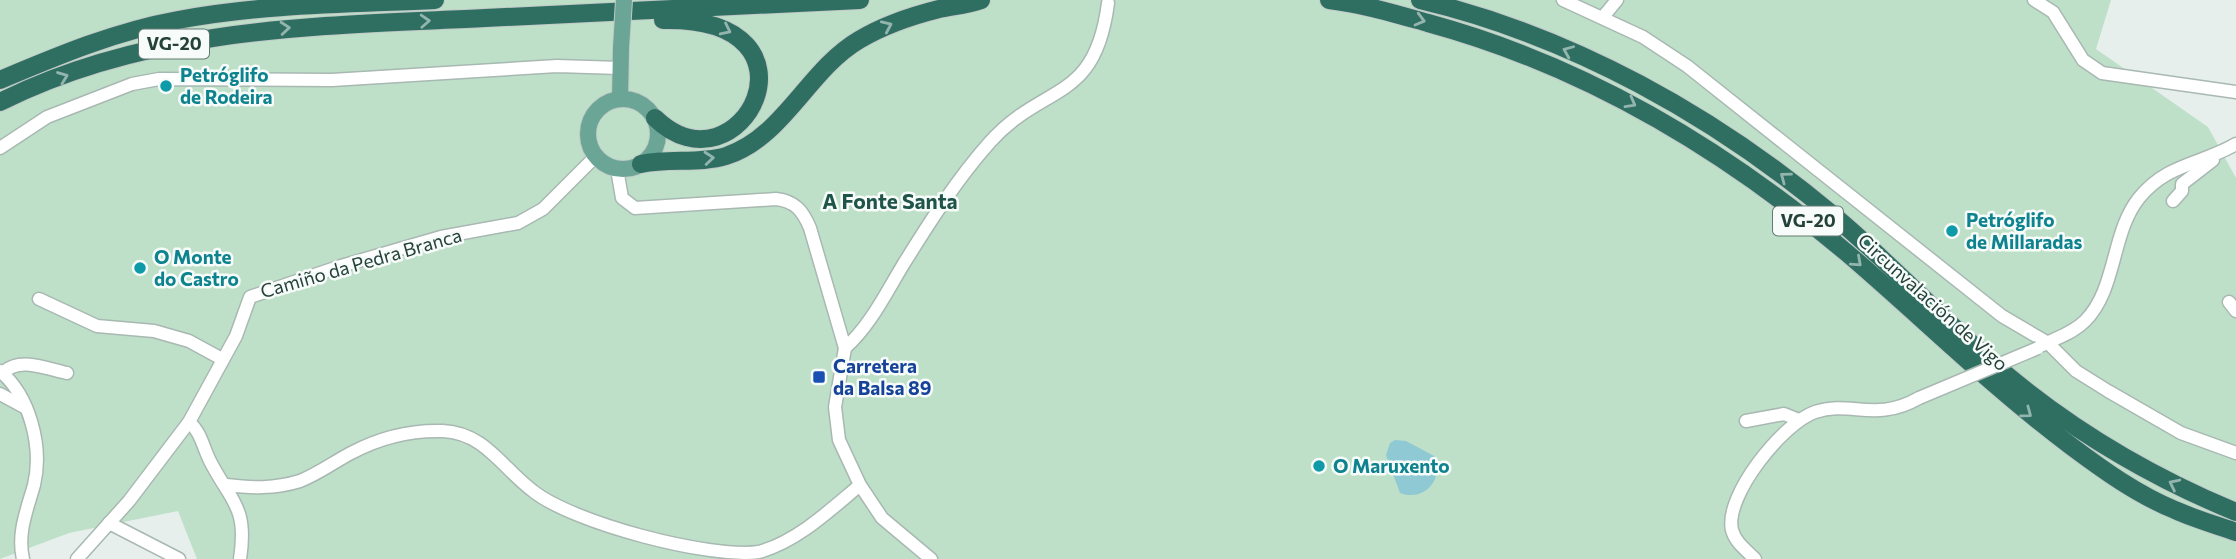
<svg xmlns="http://www.w3.org/2000/svg" width="2236" height="559" viewBox="0 0 2236 559" font-family="Commissioner,sans-serif">
  <rect width="100%" height="100%" fill="#e6efeb"/>
  <!-- green -->
  <polygon fill="#bfe0c8" points="0,0 2111,0 2096,49 2208,127 2236,178 2236,559 197,559 178,511 69,533 0,559"/>
  <!-- water -->
  <path fill="#8ec9d4" d="M1395,440L1406,441L1436,457C1443,479 1425,502 1400,493L1386,455L1390,443Z"/>
  <g fill="none" stroke-linecap="round" stroke-linejoin="round">
    <defs>
      <g id="minor">
        <polyline points="1563,0 1643,37 1687,66 2002,316 2048,343 2076,371 2108,391 2181,433 2236,453"/>
        <polyline points="2034,0 2053,12 2083,60 2102,73 2236,92"/>
        <polyline points="1603,17 1617,0"/>
        <polyline points="0,148 47,117 132,84 159,79 332,80 557,66 620,68"/>
        <path d="M617,169L622,198L635,208L776,199C795,201 803,211 810,228L845,348L835,407L839,440L860,485L882,518L931,559"/>
        <polyline points="2173,201 2182,191 2182,184 2213,160"/>
        <polyline points="39,299 97,326 154,331 189,341 222,359"/>
        <polyline points="2229,302 2236,311"/>
        <path d="M2043,345C2058,337 2073,333 2085,321C2117,289 2111,233 2139,198C2168,163 2200,165 2236,144"/>
        <path d="M845,348C870,326 886,293 903,265C929,223 957,179 990,142C1044,82 1095,104 1108,3"/>
        <path d="M0,371C30,396 43,447 34,485C27,510 17,533 23,559"/>
        <path d="M3,373C19,356 47,369 67,373"/>
        <polyline points="0,394 26,408"/>
        <polyline points="1746,421 1784,414 1799,420"/>
        <path d="M189,422C201,432 203,447 210,461C231,502 248,506 240,559"/>
        <path d="M226,485C252,488 274,489 300,481C318,474 334,462 351,453C379,438 411,430 443,431C485,433 502,468 533,491C573,523 710,559 759,552C798,541 830,510 860,485"/>
        <polyline points="109,523 179,559"/>
        <polyline points="77,559 129,501 189,422 236,336 250,297 341,266 441,237 518,223 543,209 596,156"/>
        <path d="M1755,559C1746,550 1735,542 1732,530C1724,496 1783,423 1815,412C1851,400 1875,423 1919,398"/>
      </g>
      <g id="major">
        <circle cx="623" cy="134" r="35"/>
        <polyline points="620,99 621,48"/>
      </g>
      <g id="highway">
        <path d="M1329,0C1363,4 1396,14 1428,23C1586,66 1724,149 1847,253C1922,317 1992,387 2071,446C2103,470 2138,495 2175,510C2195,519 2216,525 2236,532"/>
        <path d="M1420,0C1572,36 1715,116 1834,216C1895,267 1949,327 2009,377C2078,434 2154,478 2236,512"/>
        <path d="M0,80C57,56 116,31 178,20C262,4 349,4 435,0"/>
        <path d="M0,102C151,26 321,26 485,18C610,12 735,6 860,0"/>
        <path d="M655,118C740,200 835,16 663,20"/>
        <path d="M641,164C669,158 700,164 726,156C784,137 808,70 859,40C884,25 911,16 939,9C953,6 968,5 981,0"/>
      </g>
    </defs>
    <!-- minor casing -->
    <use href="#minor" stroke="#a8b8b2" stroke-width="15"/>
    <!-- major casing -->
    <use href="#major" stroke="#c2cac8" stroke-width="18"/>
    <!-- highway casing -->
    <use href="#highway" stroke="#c2cac8" stroke-width="20"/>
    <!-- minor -->
    <use href="#minor" stroke="#fff" stroke-width="12"/>
    <!-- major -->
    <use href="#major" stroke="#6aa596" stroke-width="16"/>
    <!-- highway -->
    <use href="#highway" stroke="#2f6f62" stroke-width="18"/>
    <defs>
      <polyline id="minor-bridge" points="1919,398 2038,348"/>
      <polyline id="major-bridge" points="621,48 624,0"/>
    </defs>
    <!-- minor-bridge casing -->
    <use href="#minor-bridge" stroke="#a8b8b2" stroke-width="15" stroke-linecap="butt"/>
    <!-- major-bridge casing -->
    <use href="#major-bridge" stroke="#c2cac8" stroke-width="18" stroke-linecap="butt"/>
    <!-- minor-bridge -->
    <use href="#minor-bridge" stroke="#fff" stroke-width="12"/>
    <!-- major-bridge -->
    <use href="#major-bridge" stroke="#6aa596" stroke-width="16"/>
  </g>
  <!-- one-way arrows -->
  <defs><path id="oneway-chevron" d="M-2-3.5L2.5 0L-2 3.5" fill="none" stroke-width="1.6" stroke-linecap="round" stroke-linejoin="round" transform="scale(1.75)"/></defs>
  <g stroke="#93b5ae">
    <use href="#oneway-chevron" transform="translate(1420 20) rotate(15)"/>
    <use href="#oneway-chevron" transform="translate(425 21) rotate(-3)"/>
    <use href="#oneway-chevron" transform="translate(887 26) rotate(-24)"/>
    <use href="#oneway-chevron" transform="translate(285 28) rotate(-5)"/>
    <use href="#oneway-chevron" transform="translate(726 30) rotate(26)"/>
    <use href="#oneway-chevron" transform="translate(1568 51) rotate(-157)"/>
    <use href="#oneway-chevron" transform="translate(63 77) rotate(-21)"/>
    <use href="#oneway-chevron" transform="translate(1631 103) rotate(29)"/>
    <use href="#oneway-chevron" transform="translate(709 158) rotate(-5)"/>
    <use href="#oneway-chevron" transform="translate(1785 177) rotate(-143)"/>
    <use href="#oneway-chevron" transform="translate(1857 262) rotate(42)"/>
    <use href="#oneway-chevron" transform="translate(2027 413) rotate(37)"/>
    <use href="#oneway-chevron" transform="translate(2174 484) rotate(-154)"/>
  </g>
  <!-- markers -->
  <g fill="#0f9aa8" stroke="#f7fbf9" stroke-width="2.5">
    <circle cx="166" cy="86" r="7"/>
    <circle cx="1952" cy="231" r="7"/>
    <circle cx="140" cy="268" r="7"/>
    <circle cx="1319" cy="466" r="7"/>
  </g>
  <rect fill="#1a4fb4" stroke="#f7fbf9" stroke-width="2.5" x="812" y="370" width="14" height="14" rx="3.5"/>
  <g text-anchor="middle" stroke-width="5" stroke-linejoin="round" paint-order="stroke">
    <!-- shield labels -->
    <g fill="#f7fbf9" stroke="#637a73" stroke-width="2">
      <rect x="139" y="29.5" width="70" height="29" rx="5"/>
      <rect x="1773" y="206.5" width="70" height="29" rx="5"/>
    </g>
    <g font-size="18" font-weight="bold" fill="#24423a">
      <text x="174" y="50">VG-20</text>
      <text x="1808" y="227">VG-20</text>
    </g>
    <!-- culture labels -->
    <g font-size="19" font-weight="bold" fill="#0d838f" stroke="#f7fbf9" text-anchor="start">
      <text x="180" y="82">Petróglifo<tspan x="180" dy="22">de Rodeira</tspan></text>
      <text x="1966" y="227">Petróglifo<tspan x="1966" dy="22">de Millaradas</tspan></text>
      <text x="154" y="264">O Monte<tspan x="154" dy="22">do Castro</tspan></text>
      <text x="1333" y="473">O Maruxento</text>
    </g>
    <!-- street labels -->
    <g font-size="19" fill="#24423a" stroke="#f7fbf9">
      <text transform="translate(361 263) rotate(-16)" y="7">Camiño da Pedra Branca</text>
      <text transform="translate(1933 302) rotate(42)" y="7">Circunvalación de Vigo</text>
    </g>
    <!-- transit labels -->
    <g font-size="19" font-weight="bold" fill="#164399" stroke="#f7fbf9" text-anchor="start">
      <text x="833" y="373">Carretera<tspan x="833" dy="22">da Balsa 89</tspan></text>
    </g>
    <!-- neighbourhood labels -->
    <g font-size="21" font-weight="bold" fill="#1f5548" stroke="#f7fbf9">
      <text x="890" y="209">A Fonte Santa</text>
    </g>
  </g>
</svg>
